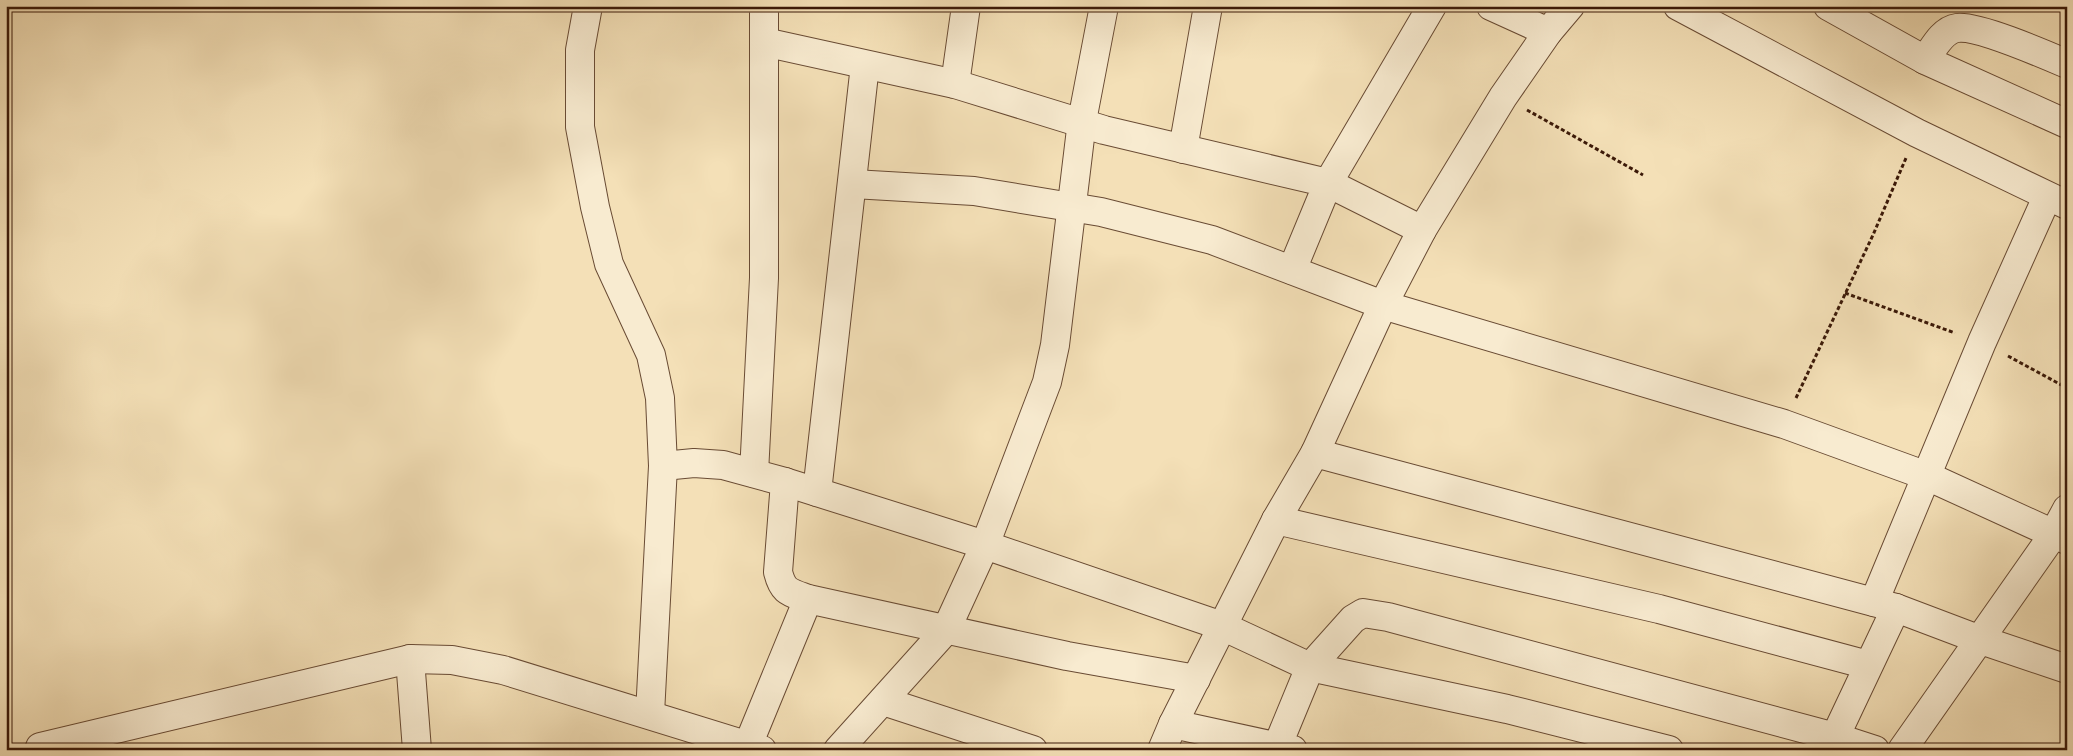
<svg xmlns="http://www.w3.org/2000/svg" width="2073" height="756" viewBox="0 0 2073 756" font-family="'IM FELL English',serif">
  <rect width="100%" height="100%" fill="#f4e0b7"/>
  <filter id="stains"><feTurbulence type="fractalNoise" baseFrequency=".004" numOctaves="4"/><feColorMatrix values="0 0 0 0 .2 0 0 0 0 .09 0 0 0 0 .02 0 0 0 .5 -.17"/></filter>
  <radialGradient id="worn" r=".72"><stop offset=".6" stop-color="#630" stop-opacity="0"/><stop offset="1" stop-color="#630" stop-opacity=".3"/></radialGradient>
  <g fill="none" stroke-linecap="round" stroke-linejoin="round">
    <defs>
      <g id="street">
        <polyline points="588,6 580,50 580,127 595,207 609,264 651,355 660,398 663,466 650,714"/>
        <polyline points="1491,6 1548,32"/>
        <polyline points="1678,6 1917,133 2067,205"/>
        <polyline points="1828,6 1925,60 2067,124"/>
        <polyline points="764,42 955,84 1104,130 1328,183 1292,270"/>
        <path d="M1925,60C1933,49 1942,30 1957,28C1977,25 2046,55 2067,64"/>
        <polyline points="955,84 966,6"/>
        <polyline points="1183,149 1208,6"/>
        <polyline points="853,184 974,191 1101,212 1212,240 1383,305 1784,424 1927,476 2067,540"/>
        <polyline points="1422,230 1328,183 1432,6"/>
        <polyline points="1315,453 1896,608 1978,639 2067,669"/>
        <polyline points="663,466 694,463 723,465 785,482 985,545 1222,626 1310,667 1507,709 1669,750"/>
        <polyline points="754,473 764,278 764,6"/>
        <path d="M785,482L778,572C783,592 789,592 808,599L1067,656L1196,679"/>
        <polyline points="817,492 865,65"/>
        <polyline points="1276,520 1659,609 1868,665"/>
        <polyline points="1874,602 1982,342 2047,197"/>
        <polyline points="410,659 417,750"/>
        <polyline points="883,701 1033,750"/>
        <polyline points="1173,724 1293,750"/>
        <polyline points="1835,737 1896,608"/>
        <polyline points="748,745 808,599"/>
        <polyline points="40,747 410,659 452,660 503,670 762,750"/>
        <polyline points="1277,747 1310,667 1353,619 1363,613 1388,617 1835,737 1875,750"/>
        <polyline points="838,750 946,630 985,545 1047,382 1055,345 1082,121 1104,6"/>
        <polyline points="1162,750 1173,724 1276,520 1315,453 1383,305 1422,230 1503,97 1548,32 1570,6"/>
        <polyline points="1902,750 2053,535 2067,509"/>
      </g>
    </defs>
    <!-- street casing -->
    <use href="#street" stroke="#694b34" stroke-width="30"/>
    <!-- path -->
    <g stroke="#3b1908" stroke-width="3" stroke-dasharray="4 2.5" stroke-linecap="butt">
      <polyline points="1527,110 1643,175"/>
      <polyline points="1845,293 1955,333"/>
      <polyline points="2008,356 2067,388"/>
      <polyline points="1796,398 1873,235 1906,158"/>
    </g>
    <!-- street -->
    <use href="#street" stroke="#f8ebd0" stroke-width="28"/>
  </g>
  <!-- margin -->
  <rect width="2073" height="756" fill="none" stroke="#f4e0b7" stroke-width="25"/>
  <rect x="8" y="8" width="2058" height="741" fill="none" stroke="#3b1908" stroke-width="2.5"/>
  <rect x="12" y="12" width="2048" height="731" fill="none" stroke="#3b1908"/>
  <rect width="100%" height="100%" filter="url(#stains)"/>
  <rect width="100%" height="100%" fill="url(#worn)"/>
</svg>
